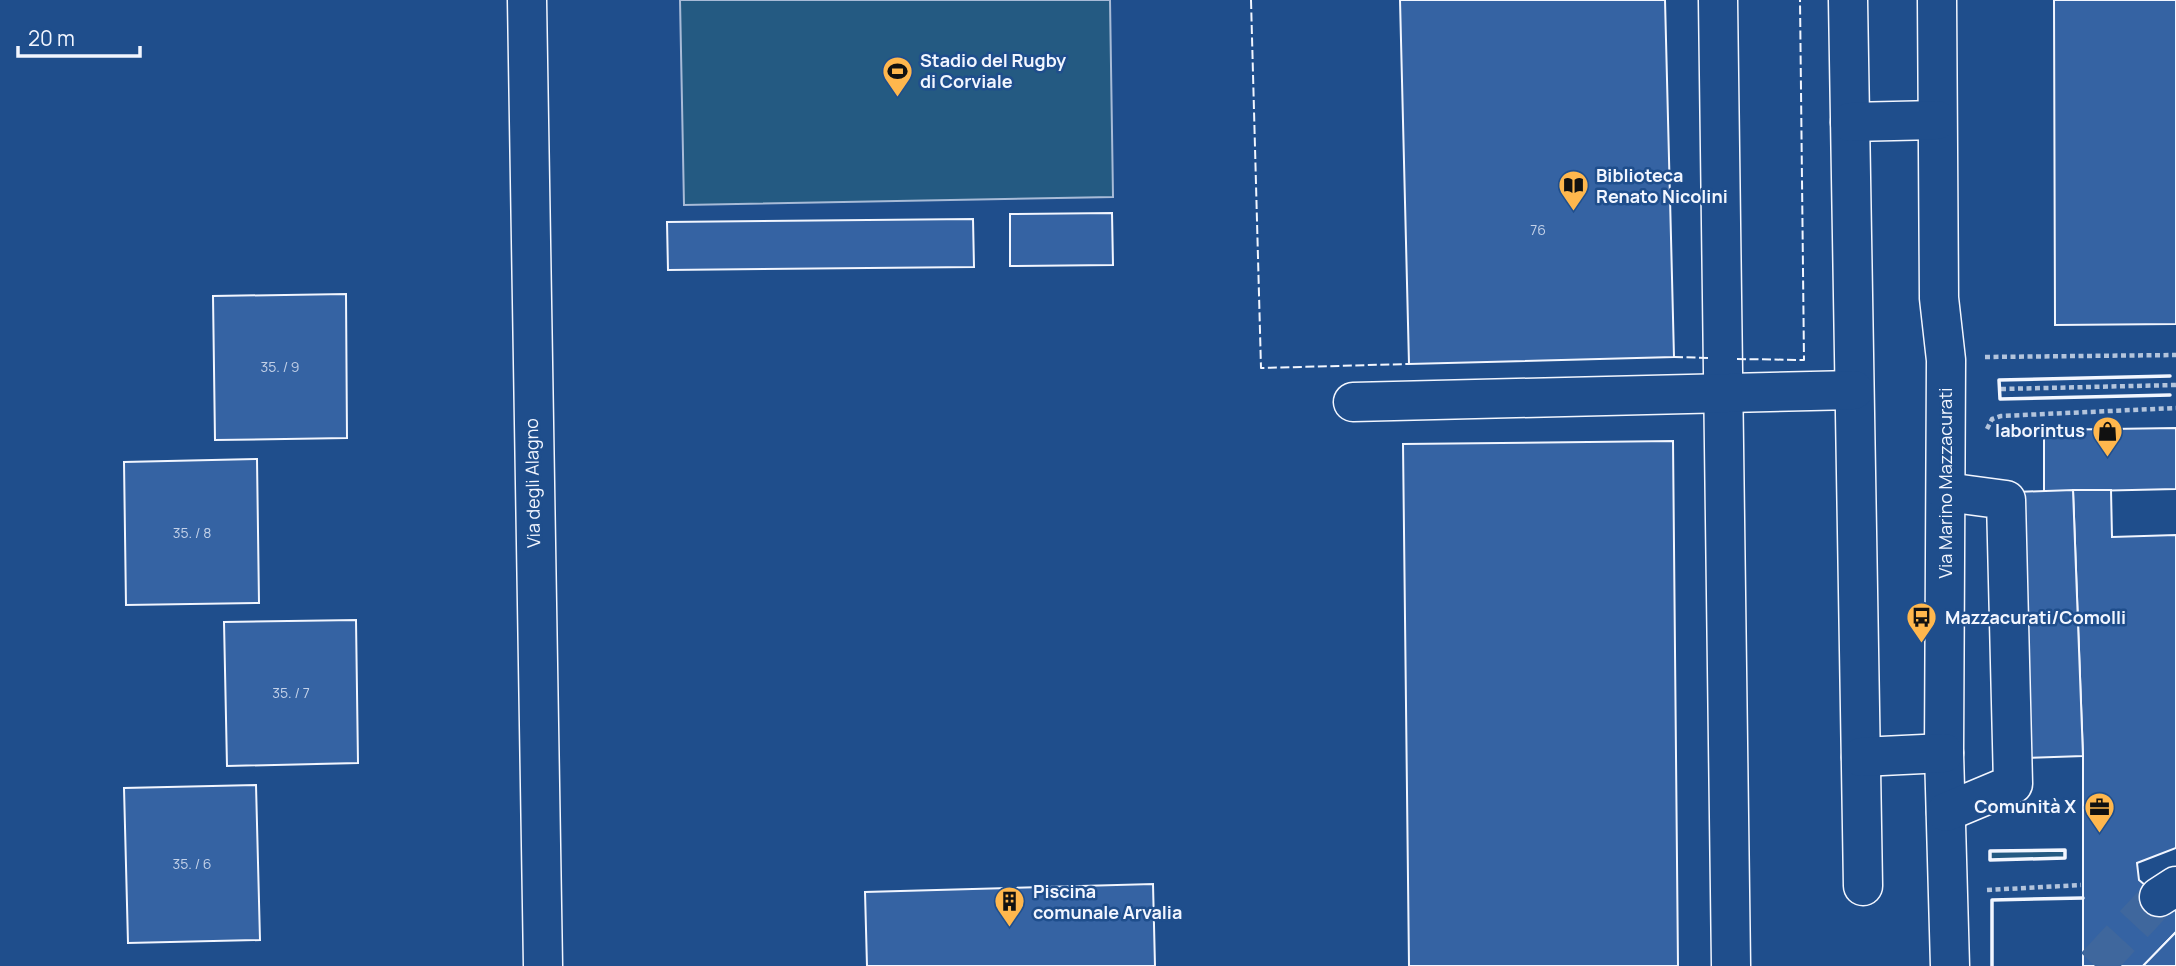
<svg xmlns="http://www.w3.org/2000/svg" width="2176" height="966" viewBox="0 0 2176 966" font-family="Manrope,sans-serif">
  <rect width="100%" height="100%" fill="#1f4e8c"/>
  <!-- green -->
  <g fill="#245a82" stroke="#a8bbd7" stroke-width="2">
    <polygon points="680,0 1110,0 1113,197 684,205"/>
    <polygon points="2065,850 2065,858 1990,860 1990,851"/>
  </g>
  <!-- building -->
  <g fill="#3563a3" stroke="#f2f6ff" stroke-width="2">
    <polygon points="1400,0 1665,0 1674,357 1409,364"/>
    <polygon points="2054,0 2176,0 2176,324 2055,325"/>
    <polygon points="1112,213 1113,265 1010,266 1010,214"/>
    <polygon points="973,219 974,267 668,270 667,222"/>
    <polygon points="346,294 347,438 215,440 213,296"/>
    <polygon points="2176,428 2176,489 2044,492 2044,430"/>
    <polygon points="1673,441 1678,966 1409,966 1403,444"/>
    <polygon points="257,459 259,603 126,605 124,462"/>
    <polygon points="2073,490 2111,490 2112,537 2176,535 2176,848 2137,863 2139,880 2176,911 2176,932 2143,966 2083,966 2083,756"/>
    <polygon points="2073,490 2083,756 2026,758 2016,492"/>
    <polygon points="356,620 358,763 227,766 224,622"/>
    <polygon points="256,785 260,940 128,943 124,788"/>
    <polygon points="1153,884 1155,966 867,966 865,892"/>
    <polygon points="2176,932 2176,966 2143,966"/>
  </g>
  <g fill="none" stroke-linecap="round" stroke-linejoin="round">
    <!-- minor-tunnel -->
    <polyline stroke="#3f679d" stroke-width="38" stroke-dasharray="38 19" stroke-linecap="butt" points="2095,966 2159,897"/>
    <defs>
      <g id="minor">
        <polyline points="527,0 543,966"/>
        <polyline points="1718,0 1731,965"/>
        <polyline points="1848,0 1863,886"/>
        <polyline points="1937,0 1939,298 1946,360 1944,753 1950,966"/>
        <polyline points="1850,122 1937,120"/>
        <polyline points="1353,402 1854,390"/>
        <polyline points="1861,757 1944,753"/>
        <polyline points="1946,812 2013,784 2006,500 1946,492"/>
        <polyline points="2159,897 2176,886"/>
      </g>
    </defs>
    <!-- minor casing -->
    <use href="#minor" stroke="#f2f6ff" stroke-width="41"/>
    <!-- path -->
    <g stroke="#b3c4dc" stroke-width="4.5" stroke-dasharray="5 3.5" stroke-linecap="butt">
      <polyline points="1985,357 2176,355"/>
      <polyline points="2001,389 2176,385"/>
      <polyline points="1987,429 1992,419 2001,416 2176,408"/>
      <polyline points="1987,890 2081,885"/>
    </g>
    <!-- minor -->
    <use href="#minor" stroke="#1f4e8c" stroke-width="38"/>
    <!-- fence -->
    <g stroke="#f2f6ff" stroke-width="2" stroke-dasharray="9 3.5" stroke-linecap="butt">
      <polyline points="1251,0 1261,368 1409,364"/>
      <polyline points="1674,357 1709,358"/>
      <polyline points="1737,359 1804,360 1800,0"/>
    </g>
    <!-- wall -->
    <g stroke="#f2f6ff" stroke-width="3.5">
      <polyline points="2170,376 1999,380 2000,399 2170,395"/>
      <polygon points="2065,850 2065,858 1990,860 1990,851"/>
      <polyline points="1992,966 1992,900 2083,898"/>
    </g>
  </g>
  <!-- icons -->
  <defs>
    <symbol id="stadium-pin" viewBox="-11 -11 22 30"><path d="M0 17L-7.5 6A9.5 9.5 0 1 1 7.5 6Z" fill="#ffb74d" stroke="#1f4e8c"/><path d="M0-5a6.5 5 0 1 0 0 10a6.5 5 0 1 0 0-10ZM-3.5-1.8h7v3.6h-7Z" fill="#111"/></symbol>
    <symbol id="library-pin" viewBox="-11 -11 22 30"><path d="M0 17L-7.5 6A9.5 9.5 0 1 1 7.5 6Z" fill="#ffb74d" stroke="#1f4e8c"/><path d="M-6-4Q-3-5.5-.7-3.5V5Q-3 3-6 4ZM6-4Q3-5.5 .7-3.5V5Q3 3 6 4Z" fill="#111"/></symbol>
    <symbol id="shop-pin" viewBox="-11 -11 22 30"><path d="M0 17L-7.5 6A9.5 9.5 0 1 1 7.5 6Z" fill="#ffb74d" stroke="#1f4e8c"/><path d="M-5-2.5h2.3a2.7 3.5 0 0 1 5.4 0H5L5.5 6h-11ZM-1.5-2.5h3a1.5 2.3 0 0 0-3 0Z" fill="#111"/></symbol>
    <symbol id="bus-pin" viewBox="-11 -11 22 30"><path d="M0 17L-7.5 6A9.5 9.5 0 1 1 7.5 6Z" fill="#ffb74d" stroke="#1f4e8c"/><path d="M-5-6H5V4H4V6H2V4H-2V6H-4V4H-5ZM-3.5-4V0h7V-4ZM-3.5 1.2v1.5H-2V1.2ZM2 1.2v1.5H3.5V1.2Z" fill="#111"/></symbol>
    <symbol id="office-pin" viewBox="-11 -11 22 30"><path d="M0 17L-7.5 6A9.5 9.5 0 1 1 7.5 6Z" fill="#ffb74d" stroke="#1f4e8c"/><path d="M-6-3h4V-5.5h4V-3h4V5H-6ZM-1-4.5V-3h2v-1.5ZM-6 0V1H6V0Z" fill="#111"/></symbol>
    <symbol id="building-pin" viewBox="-11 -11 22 30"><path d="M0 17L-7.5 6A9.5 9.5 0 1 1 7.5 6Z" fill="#ffb74d" stroke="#1f4e8c"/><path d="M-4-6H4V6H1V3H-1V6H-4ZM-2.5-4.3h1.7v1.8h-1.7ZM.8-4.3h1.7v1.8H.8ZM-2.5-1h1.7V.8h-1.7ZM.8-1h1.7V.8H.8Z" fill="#111"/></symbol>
  </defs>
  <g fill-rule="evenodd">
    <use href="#stadium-pin" x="880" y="54" width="35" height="47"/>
    <use href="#library-pin" x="1556" y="168" width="35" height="47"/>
    <use href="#shop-pin" x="2090" y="414" width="35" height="47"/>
    <use href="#bus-pin" x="1904" y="600" width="35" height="47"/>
    <use href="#office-pin" x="2082" y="790" width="35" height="47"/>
    <use href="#building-pin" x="992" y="884" width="35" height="47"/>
  </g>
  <g text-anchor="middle" stroke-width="5" stroke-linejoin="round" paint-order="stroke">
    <!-- number labels -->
    <g font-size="14" fill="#c3d1e8">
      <text x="1538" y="235">76</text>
      <text x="280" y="372">35. / 9</text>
      <text x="192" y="538">35. / 8</text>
      <text x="291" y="698">35. / 7</text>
      <text x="192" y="869">35. / 6</text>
    </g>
    <!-- poi labels -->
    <g font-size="18" font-weight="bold" fill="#f2f6ff" stroke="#1f4e8c" text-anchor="start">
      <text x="920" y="67">Stadio del Rugby<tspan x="920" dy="21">di Corviale</tspan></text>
      <text x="1596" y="182">Biblioteca<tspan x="1596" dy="21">Renato Nicolini</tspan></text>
      <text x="2085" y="437" text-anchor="end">laborintus</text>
      <text x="1945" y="624">Mazzacurati/Comolli</text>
      <text x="2076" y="813" text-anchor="end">Comunità X</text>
      <text x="1033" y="898">Piscina<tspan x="1033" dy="21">comunale Arvalia</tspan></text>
    </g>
    <!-- street labels -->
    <g font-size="18" fill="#f2f6ff" stroke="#1f4e8c">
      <text transform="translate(533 483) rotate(-91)" y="6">Via degli Alagno</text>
      <text transform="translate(1946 483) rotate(-90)" y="6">Via Marino Mazzacurati</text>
    </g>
  </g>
  <!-- scale -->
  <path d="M18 46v10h122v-10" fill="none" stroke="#f2f6ff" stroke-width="3.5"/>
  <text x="28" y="46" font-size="21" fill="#f2f6ff" stroke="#1f4e8c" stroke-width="5" paint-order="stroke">20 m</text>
</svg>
